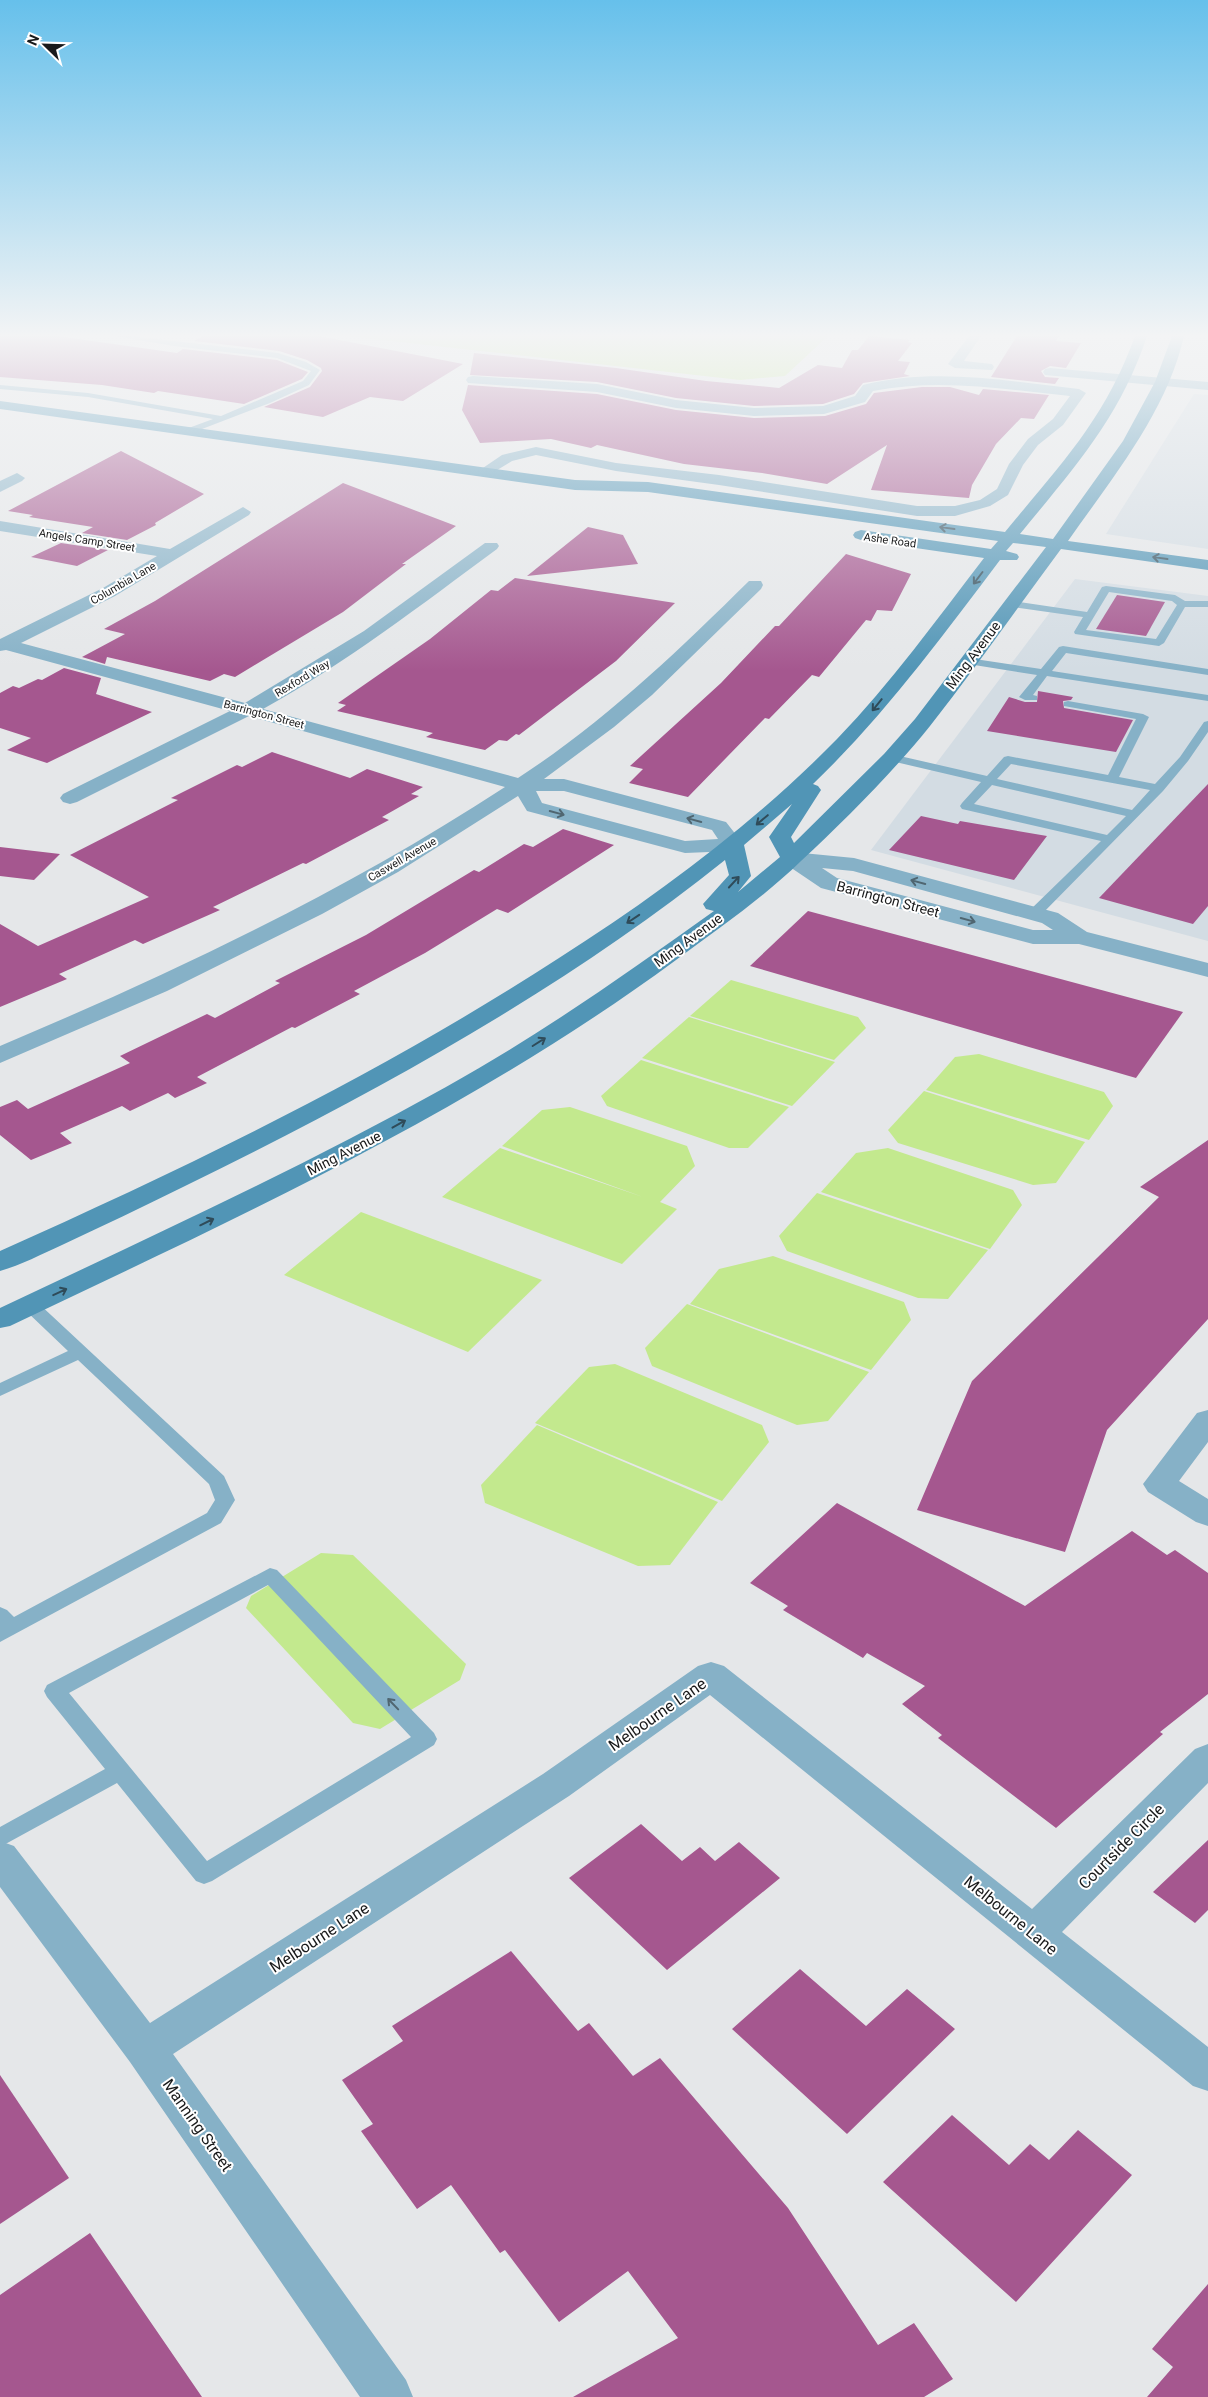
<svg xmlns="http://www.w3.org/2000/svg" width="1208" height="2397" viewBox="0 0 1208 2397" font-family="Roboto,sans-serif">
  <rect width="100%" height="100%" fill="#e5e7e9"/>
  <!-- built -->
  <g fill="#d3dce3">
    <polygon points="1194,394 1208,395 1208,549 1106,534"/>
    <polygon points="1075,579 1208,596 1208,941 871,850"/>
  </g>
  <!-- green -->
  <g fill="#c3e98e">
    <polygon points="346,336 828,336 785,376 740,380"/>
    <polygon points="731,980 858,1017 866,1028 834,1060 690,1016"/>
    <polygon points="689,1017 835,1062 792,1106 642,1058"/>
    <polygon points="979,1054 1104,1092 1113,1106 1089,1140 926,1090 955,1057"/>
    <polygon points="641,1060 789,1107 748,1148 729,1148 607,1106 601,1096"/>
    <polygon points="924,1091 1085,1142 1056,1183 1033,1185 898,1143 888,1130"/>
    <polygon points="570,1107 687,1146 695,1166 660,1202 677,1209 622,1264 442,1197 500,1148 643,1197 502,1146 542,1110"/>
    <polygon points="888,1148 1013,1190 1022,1205 990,1249 821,1192 856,1153"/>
    <polygon points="817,1193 988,1250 948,1299 918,1298 787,1251 779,1236"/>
    <polygon points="361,1212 542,1280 468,1352 284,1275"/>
    <polygon points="773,1256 904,1302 911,1320 871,1370 690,1304 719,1269"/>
    <polygon points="687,1304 869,1372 828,1421 797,1425 652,1366 645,1348"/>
    <polygon points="615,1364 762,1425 769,1442 722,1501 535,1423 589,1367"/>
    <polygon points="537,1425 718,1502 670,1565 638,1566 485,1503 481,1485"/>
    <polygon points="321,1553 353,1555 466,1664 460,1680 380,1729 353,1723 246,1608 251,1596"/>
  </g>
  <!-- building -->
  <g fill="#a5578f">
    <polygon points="0,336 57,336 177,353 183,349 277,360 308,372 302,379 244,404 158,391 154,393 102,385 0,377"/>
    <polygon points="203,336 319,336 463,364 403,401 370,397 323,417 264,407 310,387 322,371 321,368 307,360 279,351 194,341"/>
    <polygon points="869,336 910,340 908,342 912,343 898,361 910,362 904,374 910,376 863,383 854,394 823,404 754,406 676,398 597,382 470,375 474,353 616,368 706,381 779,388 818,365 842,368 852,350 858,350"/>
    <polygon points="1017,336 1059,336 1056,341 1081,343 1066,368 1050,366 1041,371 1045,377 1059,378 1055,384 991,377"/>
    <polygon points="468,385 597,394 676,410 754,418 825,416 866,404 874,393 922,387 950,387 979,395 983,389 1049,395 1034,419 1021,418 996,444 972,485 969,498 871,490 887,445 827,484 762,473 684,464 597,445 591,448 551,439 480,443 462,410"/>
    <polygon points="121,451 204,494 155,523 156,525 127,540 82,533 93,527 29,517 33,515 8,511"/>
    <polygon points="343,483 456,526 402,564 406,564 343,612 235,677 224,674 210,681 107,657 105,664 82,657 125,634 104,629 155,601"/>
    <polygon points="588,527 623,535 638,564 527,576"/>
    <polygon points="61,543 108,550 77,566 31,557"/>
    <polygon points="846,554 911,574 892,611 877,610 871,621 866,620 819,677 812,675 769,719 765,718 688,797 629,783 643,769 630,766 721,683 775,626 779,626"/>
    <polygon points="515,578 675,603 616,661 591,680 519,735 516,734 507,741 499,740 485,750 426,737 433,733 337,711 346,705 338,703 430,639 491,590 498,591"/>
    <polygon points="1117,595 1165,602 1146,636 1096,629"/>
    <polygon points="64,668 101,678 96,694 152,712 47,763 7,750 31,738 0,728 0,693 13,686 19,688 38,679 42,680"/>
    <polygon points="1038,691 1073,697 1071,700 1063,701 1064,708 1133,720 1116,752 987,731 1009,697 1025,702 1037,702"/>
    <polygon points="272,752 350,778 367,769 423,787 411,794 419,796 382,817 389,820 306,864 303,863 213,907 220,910 143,944 135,940 59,974 67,979 0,1007 0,924 38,946 149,897 70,855 178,800 171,798 237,765 242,767"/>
    <polygon points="1208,784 1208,906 1193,924 1099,898"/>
    <polygon points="921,816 958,824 960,821 1047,836 1014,880 889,850"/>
    <polygon points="563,829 614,845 508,913 497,909 425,953 354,991 360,994 295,1028 292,1027 197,1077 207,1083 175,1098 168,1093 130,1111 122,1106 60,1133 72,1143 31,1160 0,1135 0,1107 17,1100 28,1109 130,1063 120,1056 207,1014 215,1018 280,983 275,981 366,935 474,870 479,872 524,844 533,847"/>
    <polygon points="0,847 60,854 34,880 0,876"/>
    <polygon points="808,911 946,948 1183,1012 1136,1078 750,966"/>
    <polygon points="1208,1140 1208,1319 1107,1430 1065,1552 917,1510 972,1381 1159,1197 1140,1187"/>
    <polygon points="837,1503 1025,1606 1132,1531 1167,1555 1175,1550 1208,1573 1208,1694 1160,1732 1163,1734 1056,1828 938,1738 942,1735 902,1704 925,1686 867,1653 863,1658 783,1610 788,1606 750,1583"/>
    <polygon points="641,1824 682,1861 700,1847 715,1861 739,1842 780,1878 667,1970 569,1878"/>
    <polygon points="1208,1840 1208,1910 1195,1923 1153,1892"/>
    <polygon points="511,1951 578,2031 589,2023 633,2076 660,2058 788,2208 878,2345 914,2323 953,2379 924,2397 573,2397 678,2338 628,2271 559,2322 505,2250 500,2253 451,2185 417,2209 361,2131 373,2124 342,2080 403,2041 392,2026"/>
    <polygon points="800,1969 866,2026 907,1989 955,2029 847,2134 732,2029"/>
    <polygon points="0,2075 69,2178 0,2224"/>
    <polygon points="952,2115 1009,2165 1030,2144 1049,2160 1078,2130 1132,2175 1016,2302 883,2182"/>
    <polygon points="90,2233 143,2311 202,2397 0,2397 0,2295"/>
    <polygon points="1208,2284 1208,2397 1147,2397 1173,2367 1152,2349"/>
  </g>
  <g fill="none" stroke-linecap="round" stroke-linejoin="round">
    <!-- lane -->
    <g fill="#86b1c7" fill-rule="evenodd">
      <polygon points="114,336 131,336 278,353 306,362 320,370 309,385 270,403 189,434 186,433 186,429 213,419 88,397 0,389 0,385 88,393 221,416 303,381 311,371 277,358 174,346"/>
      <path d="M1106,586L1175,595L1185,601H1208V607H1185L1164,643L1159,646L1075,634L1074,632L1083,617L1012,607L1007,604L1012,601L1087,612L1102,587ZM1109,592L1172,601L1177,605L1156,639L1086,630Z"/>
      <polygon points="1063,646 1208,669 1208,675 1066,653 1052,671 1208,695 1208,701 1047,676 1033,695 1037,696 1037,700 1025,700 1019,697 1037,675 968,664 963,661 968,658 1041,669 1059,647"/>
      <path d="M1068,701L1143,714L1149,717L1119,777L1155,784L1180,757L1204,722L1208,721V732L1188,761L1163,791L1039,917H1029L1027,914L1029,911L1101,841L962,809L960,806L962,803L981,782L887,760L885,758L891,754L987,776L1004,757L1008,756L1108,775L1136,719L1064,706V702ZM1011,764L1150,790L1132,810L997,779ZM992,785L1126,816L1107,835L974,804Z"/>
      <polygon points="31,1301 37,1302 224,1476 235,1500 221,1523 0,1642 0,1607 7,1610 14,1617 207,1513 215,1500 209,1484 78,1360 0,1396 0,1383 68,1351 25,1310 22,1306 25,1302"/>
      <path d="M270,1568L277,1570L434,1733L437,1739L434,1745L212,1881L204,1884L196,1881L117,1783L0,1847V1827L105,1769L47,1697L44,1691L47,1685ZM268,1585L411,1737L207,1861L69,1693Z"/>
    </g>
    <!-- street -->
    <g fill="#86b1c7" fill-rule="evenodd">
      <polygon points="969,336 981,336 964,361 992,364 994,367 992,370 955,368 948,364"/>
      <polygon points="1050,368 1208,382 1208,390 1045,375 1043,372 1045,369"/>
      <path d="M473,376L597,384L676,400L754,408L823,406L855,396L863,385C934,367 1007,381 1079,389L1086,393L1063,425L1038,445L1023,465L1008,495L990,506L955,516H917L719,485L616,471L536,455L512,461L489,475H479L477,472L502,455L536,447L616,463L719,475L917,506H955L980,500L997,489L1009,464L1028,439L1053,419L1070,396C1004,389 938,378 873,391L865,402L824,414L754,416L676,408L597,392L468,383L466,380L468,377Z"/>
      <polygon points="17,473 25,478 22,481 0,492 0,481"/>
      <path d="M243,507L251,512L249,515L115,596L21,643L245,703L364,631L485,543H497L499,546L497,549C421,605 346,663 263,709L518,778C604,722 676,653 749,581H761L763,585L761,589L652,695L614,727L544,779H564L726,822L744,845L741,850L733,851L685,853L527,811L518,796L398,872L322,914L167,991L0,1063V1046C175,972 346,891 505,787L249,716L77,802L70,804L63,802L60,798L63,794L230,711L6,650L0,651V639L103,588L157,556L0,531V521L170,549ZM536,791H564L712,830L718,839L685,841L542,803Z"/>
      <path d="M792,852L854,858L1058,913L1087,932L1208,963V977L1079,944H1033L821,888L784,863L781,858L784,853ZM822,868L853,871L1042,923L1053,930H1033L837,878Z"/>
      <polygon points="1208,1410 1208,1442 1179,1481 1208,1499 1208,1526 1196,1522 1148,1492 1143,1484 1197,1413"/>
      <polygon points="711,1662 724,1666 1032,1909 1195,1749 1208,1744 1208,1783 1062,1932 1208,2047 1208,2091 1193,2086 710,1695 569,1796 173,2054 406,2380 413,2397 360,2397 130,2062 0,1887 0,1841 14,1846 150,2023 543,1774 698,1666"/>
    </g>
    <!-- secondary -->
    <path fill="#5195b6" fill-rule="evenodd" d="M1135,336H1147C1120,418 1073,469 1020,534L1053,539L1123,441L1155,382L1172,336H1184C1167,412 1112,478 1068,541L1208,560V570L1061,549C1017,608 975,669 930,726C893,772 844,821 801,861C763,898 718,929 676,960C471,1111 239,1217 10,1326L0,1328V1308C150,1237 301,1168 446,1087C540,1035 627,973 714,911L706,909L703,904L729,875L725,860C560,992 373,1094 183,1187C143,1207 102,1226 62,1245C42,1254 21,1265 0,1271V1251C192,1165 382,1073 559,958C658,895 755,823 837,739C891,683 937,619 984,558L861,540L855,538L853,535L855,532L861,530L991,549L998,541L648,492L575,490L0,409V401L575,480L648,482L1005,532C1059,466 1105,420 1135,336ZM1013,543L1046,547L915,719L884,754L794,843L791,837L821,790L818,786L813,784C883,717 941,638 1000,560H1017L1019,557L1017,554L1006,551ZM792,804L769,837L780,857L738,892L751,876L744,845Z"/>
  </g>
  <!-- one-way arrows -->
  <defs><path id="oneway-shaft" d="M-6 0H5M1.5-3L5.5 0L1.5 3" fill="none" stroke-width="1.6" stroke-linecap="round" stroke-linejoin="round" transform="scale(1.25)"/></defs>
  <g stroke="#2f4b59">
    <use href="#oneway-shaft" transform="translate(947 528) rotate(-172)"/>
    <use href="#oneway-shaft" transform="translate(1160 558) rotate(-172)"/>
    <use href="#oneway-shaft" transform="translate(978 578) rotate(127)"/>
    <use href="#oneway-shaft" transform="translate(877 705) rotate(129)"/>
    <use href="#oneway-shaft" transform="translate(762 820) rotate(140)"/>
    <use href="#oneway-shaft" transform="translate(734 882) rotate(-47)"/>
    <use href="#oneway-shaft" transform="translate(633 919) rotate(146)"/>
    <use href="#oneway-shaft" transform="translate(539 1042) rotate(-32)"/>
    <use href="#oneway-shaft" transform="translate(399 1124) rotate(-29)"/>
    <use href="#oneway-shaft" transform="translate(207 1222) rotate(-26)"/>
    <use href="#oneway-shaft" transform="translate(60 1292) rotate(-25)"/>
  </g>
  <g stroke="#506671">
    <use href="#oneway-shaft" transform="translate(557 813) rotate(15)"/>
    <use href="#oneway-shaft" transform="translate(694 820) rotate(-165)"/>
    <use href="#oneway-shaft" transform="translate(918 882) rotate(-165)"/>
    <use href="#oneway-shaft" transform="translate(968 920) rotate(15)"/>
    <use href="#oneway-shaft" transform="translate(393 1704) rotate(-134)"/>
  </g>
  <!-- sky -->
  <linearGradient id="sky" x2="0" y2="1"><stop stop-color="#66c0eb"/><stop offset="0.5" stop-color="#f3f4f5"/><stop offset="1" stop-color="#f3f4f5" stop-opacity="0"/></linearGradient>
  <rect width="1208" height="671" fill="url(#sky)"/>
  <g text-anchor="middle" stroke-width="4" stroke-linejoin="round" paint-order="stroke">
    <!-- far-street labels -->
    <g font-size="11" fill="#191a1b" stroke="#fff">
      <text transform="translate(87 540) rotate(9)" y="4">Angels Camp Street</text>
      <text transform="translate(890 540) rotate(8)" y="4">Ashe Road</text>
      <text transform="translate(123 583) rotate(-30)" y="4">Columbia Lane</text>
      <text transform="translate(302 678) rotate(-31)" y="4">Rexford Way</text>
      <text transform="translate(264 714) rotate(15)" y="4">Barrington Street</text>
      <text transform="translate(402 859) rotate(-30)" y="4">Caswell Avenue</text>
    </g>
    <!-- street labels -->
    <g font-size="14" fill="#191a1b" stroke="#fff">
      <text transform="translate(973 655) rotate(-53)" y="5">Ming Avenue</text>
      <text transform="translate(888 899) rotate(15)" y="5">Barrington Street</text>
      <text transform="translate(688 940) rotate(-36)" y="5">Ming Avenue</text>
      <text transform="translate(344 1153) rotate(-27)" y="5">Ming Avenue</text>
    </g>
    <!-- near-street labels -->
    <g font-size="16" fill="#191a1b" stroke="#fff">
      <text transform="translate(657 1714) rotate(-35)" y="6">Melbourne Lane</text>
      <text transform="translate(1121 1846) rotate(-45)" y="6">Courtside Circle</text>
      <text transform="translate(1011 1915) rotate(39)" y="6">Melbourne Lane</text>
      <text transform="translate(319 1937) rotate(-33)" y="6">Melbourne Lane</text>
      <text transform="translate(198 2125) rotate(55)" y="6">Manning Street</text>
    </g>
  </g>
  <!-- north arrow -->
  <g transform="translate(45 45) rotate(293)" stroke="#ffffff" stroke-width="4" paint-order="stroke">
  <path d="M0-4L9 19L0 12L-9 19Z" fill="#191a1b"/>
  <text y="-8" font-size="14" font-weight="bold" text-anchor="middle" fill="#191a1b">N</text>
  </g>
</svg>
